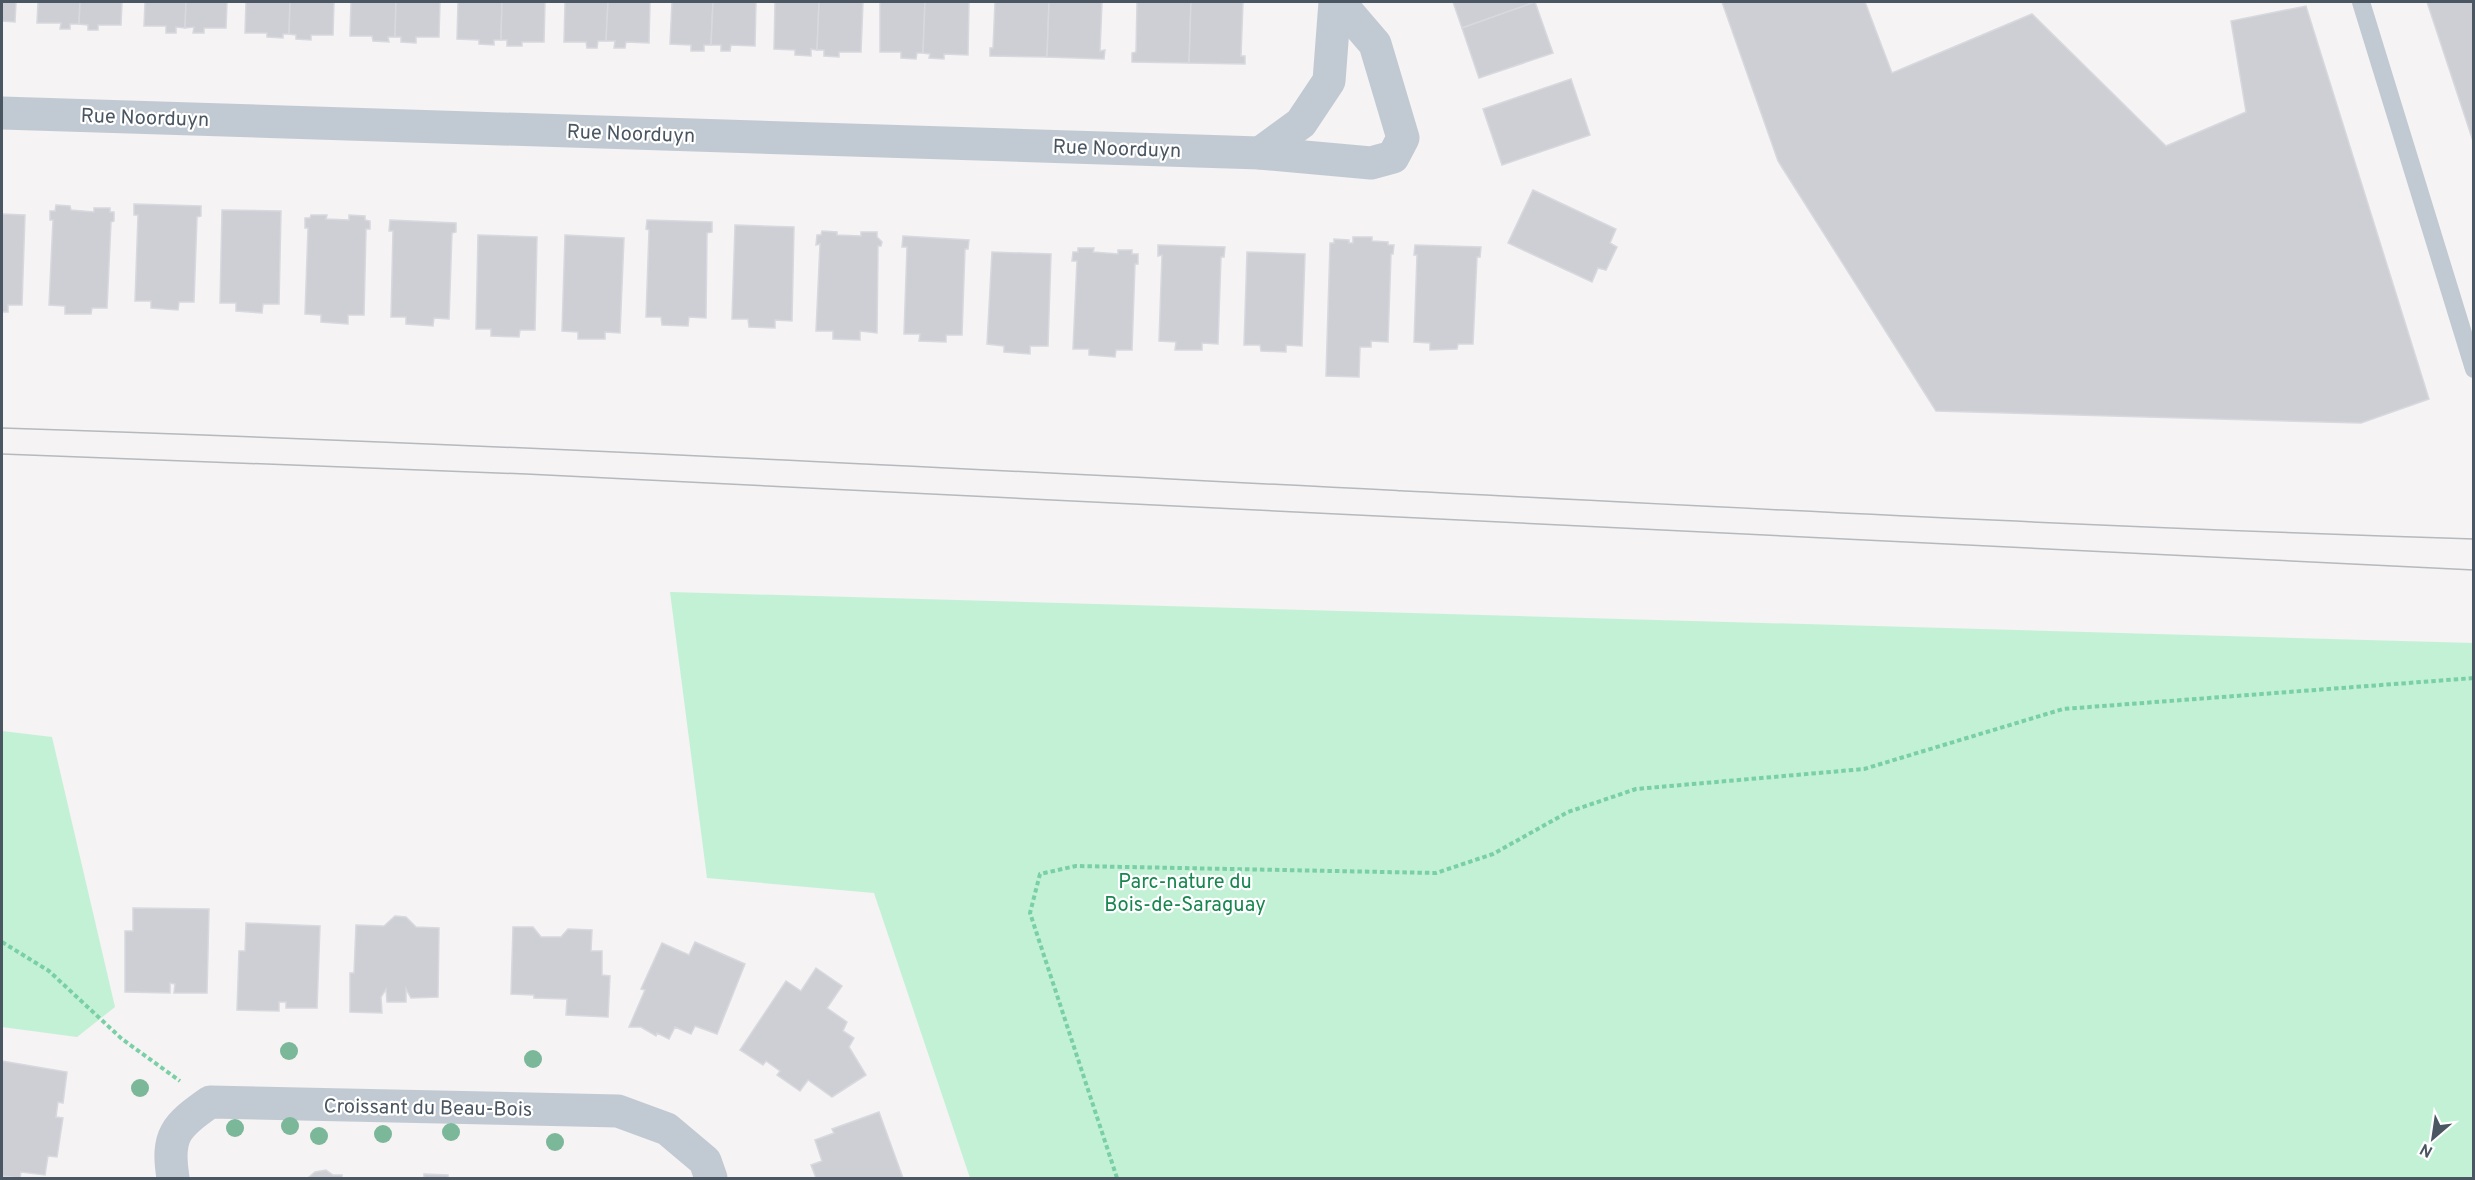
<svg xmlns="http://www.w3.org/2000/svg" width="2475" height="1180" viewBox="0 0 2475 1180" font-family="Overpass,sans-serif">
  <rect width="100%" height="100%" fill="#f5f3f3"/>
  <!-- green -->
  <g fill="#c3f1d5">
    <polygon points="670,592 2473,643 2473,1178 970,1178 874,893 707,878"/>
    <polygon points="2,731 52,737 115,1007 77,1037 2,1027"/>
  </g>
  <!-- building -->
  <g fill="#cdcfd5" stroke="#d7d9de" stroke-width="1.5">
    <polygon points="2,2 16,2 15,22 2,21"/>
    <polygon points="38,2 80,2 79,24 70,24 70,29 60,29 61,23 37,23"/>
    <polygon points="80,2 122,2 121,25 98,25 98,30 88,30 88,25 79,24"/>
    <polygon points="145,2 186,2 185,28 176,27 176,33 166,33 166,26 144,26"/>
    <polygon points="186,2 227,2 226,28 204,28 204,33 193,33 194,27 185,28"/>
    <polygon points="246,2 290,2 289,34 283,34 283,38 267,37 267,33 245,33"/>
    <polygon points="290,2 334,2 333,35 311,35 311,40 296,39 296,35 289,34"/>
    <polygon points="351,2 396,2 395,37 388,37 389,42 373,41 372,36 350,36"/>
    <polygon points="396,2 440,2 439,37 416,37 416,43 401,42 401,37 395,37"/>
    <polygon points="458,2 502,2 501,40 494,40 494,45 479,44 479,40 457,39"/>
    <polygon points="502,2 545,2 544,42 522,42 522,46 507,46 507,40 501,40"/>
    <polygon points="565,2 608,2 606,41 598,41 597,48 587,48 586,42 564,42"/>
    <polygon points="608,2 650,2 649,43 626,42 625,48 614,48 615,41 606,41"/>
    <polygon points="672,2 713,2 711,45 704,45 704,51 691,51 691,45 670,44"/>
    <polygon points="713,2 756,2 755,46 731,45 730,51 721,51 721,45 711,45"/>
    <polygon points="775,2 819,2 817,50 811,49 811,56 795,55 795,50 774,49"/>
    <polygon points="819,2 863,2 861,52 839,52 839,57 824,56 824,50 817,50"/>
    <polygon points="880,2 925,2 923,53 917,53 916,59 901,58 901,52 880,52"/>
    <polygon points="925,2 969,2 968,55 944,54 944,59 929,58 930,54 923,53"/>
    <polygon points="995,2 1049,2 1047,57 990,56 990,48 993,48"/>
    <polygon points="1049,2 1102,2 1100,51 1105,50 1104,59 1047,57"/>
    <polygon points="1137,2 1191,2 1189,63 1132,62 1132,53 1136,52"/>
    <polygon points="1191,2 1243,2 1241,56 1245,56 1245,64 1189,63"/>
    <polygon points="1453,2 1535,2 1462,28"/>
    <polygon points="1535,2 1553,53 1479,78 1462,28"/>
    <polygon points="1722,2 1865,2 1892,73 2032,14 2166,146 2246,112 2231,21 2306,6 2429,399 2361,423 1936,411 1778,161"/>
    <polygon points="2427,2 2474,2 2474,144"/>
    <polygon points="1571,79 1590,135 1502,165 1483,109"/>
    <polygon points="1533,190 1616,229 1610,243 1617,247 1606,270 1598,268 1592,282 1508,243"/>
    <polygon points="134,204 201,206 201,216 197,217 194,302 179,302 178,310 151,308 151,301 135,301 138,215 134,215"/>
    <polygon points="56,205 70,206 71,210 94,212 94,208 110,208 110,212 114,212 114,221 111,222 107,308 92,308 91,314 65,314 65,306 49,305 53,220 50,220 50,211 55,211"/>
    <polygon points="222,210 281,211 279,304 263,304 262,313 236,311 236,303 220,303"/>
    <polygon points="2,214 25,215 22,305 8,305 8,312 2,312"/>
    <polygon points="311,215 327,215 326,219 349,220 349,215 365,216 365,220 370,221 370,229 366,229 364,315 348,315 348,324 321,322 321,315 305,314 308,228 305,228 305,218 310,218"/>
    <polygon points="390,220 456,223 456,232 452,233 449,319 434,318 433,326 406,324 406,317 391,317 393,231 389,231"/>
    <polygon points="647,220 712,222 712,232 707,233 706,318 689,317 688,326 662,325 661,317 646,317 649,230 646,229"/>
    <polygon points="735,225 794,227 792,321 775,320 775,328 749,327 748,319 732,319"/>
    <polygon points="822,231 837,232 837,235 861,236 861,232 877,232 877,237 882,242 881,246 878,246 877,333 860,331 860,340 833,339 833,331 816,331 820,244 816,245 817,235 821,235"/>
    <polygon points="478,235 537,237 535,330 520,330 519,337 491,336 491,329 476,329"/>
    <polygon points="565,235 624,238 620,333 605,332 605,339 578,339 578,332 562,331"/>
    <polygon points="903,236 969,240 968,249 965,249 962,335 946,335 946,342 919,341 920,334 904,334 907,247 902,247"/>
    <polygon points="1353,237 1372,237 1372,241 1388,242 1388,245 1394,245 1393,254 1391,254 1388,342 1371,341 1371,347 1360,347 1359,377 1326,376 1330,243 1334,243 1334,239 1349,240 1349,243 1353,243"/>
    <polygon points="1158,245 1225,247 1224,257 1221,257 1218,344 1202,343 1202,350 1175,350 1176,342 1159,341 1162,255 1158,256"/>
    <polygon points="1415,245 1481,247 1480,257 1477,257 1473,344 1458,344 1457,349 1430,350 1430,343 1414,342 1417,255 1414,255"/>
    <polygon points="1078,248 1094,248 1093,252 1118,254 1118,250 1132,250 1132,254 1138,254 1138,264 1135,264 1132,350 1116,350 1115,357 1089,355 1089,349 1073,349 1077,261 1072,261 1073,252 1078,252"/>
    <polygon points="992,252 1051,254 1048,346 1030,346 1030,354 1004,352 1004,346 987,344"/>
    <polygon points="1247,252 1305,254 1302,346 1286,345 1286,352 1261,351 1260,345 1244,345"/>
    <polygon points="133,908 209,909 207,993 174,993 175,984 170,983 170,993 125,992 125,931 133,931"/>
    <polygon points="395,916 406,917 416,927 439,928 438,997 411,998 406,989 406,1002 387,1002 386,989 381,997 382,1013 350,1012 350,973 354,973 356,925 384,926"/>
    <polygon points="246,923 320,926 317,1008 286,1008 286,1002 279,1002 279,1011 237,1010 239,951 245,951"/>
    <polygon points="513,927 533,927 541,937 561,937 568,929 592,930 591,951 602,951 602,975 610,976 608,1017 566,1015 567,999 534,998 534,995 511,994"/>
    <polygon points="695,942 745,964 717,1034 695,1026 691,1034 675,1027 669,1039 657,1033 656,1036 641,1027 629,1027 645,990 641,989 662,943 689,955"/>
    <polygon points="816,968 842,986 827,1008 847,1022 843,1031 854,1038 849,1047 866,1075 832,1097 808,1080 800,1091 777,1075 780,1071 766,1061 763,1065 740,1050 786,981 801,991"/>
    <polygon points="2,1061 67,1072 63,1103 58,1102 56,1117 63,1118 57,1157 48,1156 45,1175 21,1172 20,1178 2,1176"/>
    <polygon points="879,1112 903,1178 816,1178 811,1165 822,1161 815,1140 834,1133 832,1129"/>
    <polygon points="326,1170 333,1175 342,1175 342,1178 308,1178 315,1172"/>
    <polygon points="424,1174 448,1175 448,1178 394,1178 424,1178"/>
  </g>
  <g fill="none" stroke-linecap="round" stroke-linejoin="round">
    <!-- path -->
    <g stroke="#7ad0a6" stroke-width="4" stroke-dasharray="4.5 3" stroke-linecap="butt">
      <polyline points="2,942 49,971 122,1039 180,1081"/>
      <polyline points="1117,1178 1030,913 1040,874 1076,866 1436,873 1493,854 1568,812 1636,789 1864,769 2063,709 2474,678"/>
    </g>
    <!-- service -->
    <polyline stroke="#c1cad2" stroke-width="18" points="2361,2 2474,369"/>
    <!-- minor -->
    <g stroke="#c1cad2" stroke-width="33">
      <polyline points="2,113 1260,153 1301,123 1329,81 1335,2"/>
      <polyline points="1260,153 1371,163 1393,157 1403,138 1375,44 1339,2"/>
      <path d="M173,1178C166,1135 176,1126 210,1102L618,1111L667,1129L705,1161L711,1178"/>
    </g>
    <!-- tram -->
    <g stroke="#b5b8bd" stroke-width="1.5">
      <path d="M2,428C470,443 937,467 1405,491C1761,509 2117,528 2474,539"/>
      <polyline points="2,454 526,474 2474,570"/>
    </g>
  </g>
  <!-- trees -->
  <g fill="#7bb799">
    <circle cx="289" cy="1051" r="9"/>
    <circle cx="533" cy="1059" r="9"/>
    <circle cx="140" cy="1088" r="9"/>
    <circle cx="290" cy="1126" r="9"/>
    <circle cx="235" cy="1128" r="9"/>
    <circle cx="451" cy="1132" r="9"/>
    <circle cx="383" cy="1134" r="9"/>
    <circle cx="319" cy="1136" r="9"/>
    <circle cx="555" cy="1142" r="9"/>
  </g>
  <g text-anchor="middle" stroke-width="4.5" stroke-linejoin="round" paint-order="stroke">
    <!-- street labels -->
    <g font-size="20" fill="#4a5661" stroke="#fff">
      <text transform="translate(145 117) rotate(2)" y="7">Rue Noorduyn</text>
      <text transform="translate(631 133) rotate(2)" y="7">Rue Noorduyn</text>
      <text transform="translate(1117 148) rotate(2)" y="7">Rue Noorduyn</text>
      <text transform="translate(428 1107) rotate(1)" y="7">Croissant du Beau-Bois</text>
    </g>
    <!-- park labels -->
    <g font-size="20" fill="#17864f" stroke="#fff">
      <text x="1185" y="888">Parc-nature du<tspan x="1185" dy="23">Bois-de-Saraguay</tspan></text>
    </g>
  </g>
  <!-- border -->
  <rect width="2475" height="1180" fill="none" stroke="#4a5661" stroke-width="6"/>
  <!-- north arrow -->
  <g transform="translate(2433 1138) rotate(209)" stroke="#ffffff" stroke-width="4.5" paint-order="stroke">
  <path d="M0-4.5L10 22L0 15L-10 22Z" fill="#4a5661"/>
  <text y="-9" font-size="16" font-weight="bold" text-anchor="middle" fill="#4a5661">N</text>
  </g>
</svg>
